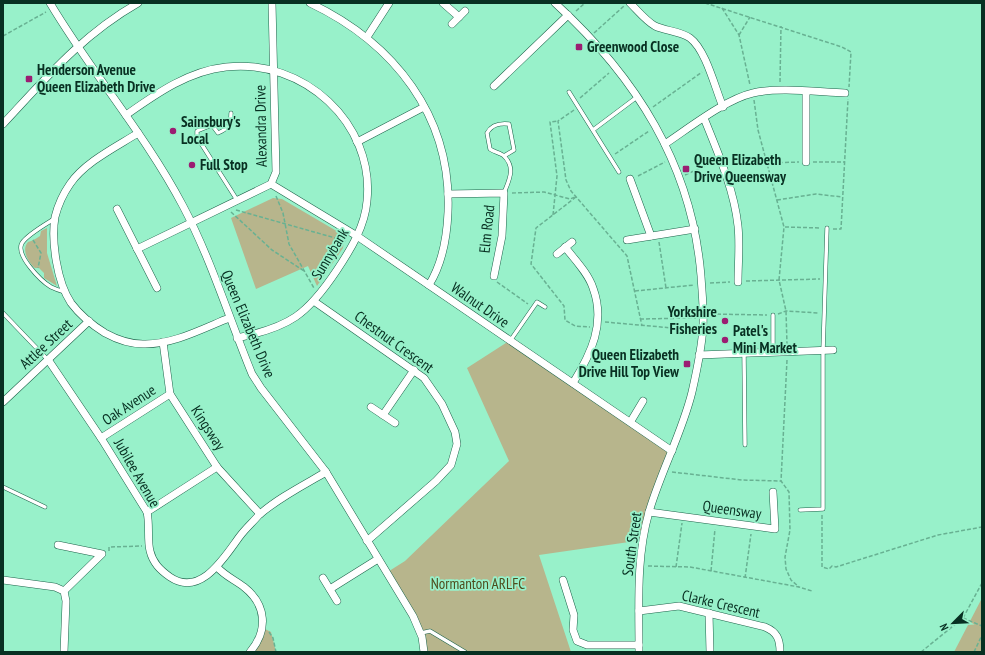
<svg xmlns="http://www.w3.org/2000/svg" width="985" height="655" viewBox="0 0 985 655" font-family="'PT Sans Narrow',sans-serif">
  <rect width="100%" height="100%" fill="#98f1ca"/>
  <!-- green -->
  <g fill="#b7b58c">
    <polygon points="273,198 282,199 340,233 344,240 343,248 317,286 308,266 256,289 231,218"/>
    <path d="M47,228V253L57,286L44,278V273L39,268H35C28,262 21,250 28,242C29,242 36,239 40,236L41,231Z"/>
    <polygon points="509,341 672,451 643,540 539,555 571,652 424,652 422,637 386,573 405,561 509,461 467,368"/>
    <polygon points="982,598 982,652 954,652"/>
    <polygon points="263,628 271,632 276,652 250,652"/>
  </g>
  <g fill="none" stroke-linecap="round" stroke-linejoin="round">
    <defs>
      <g id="service">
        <polyline points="569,92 619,172"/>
        <path d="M231,113C231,124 228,129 218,133L212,125L197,131V137L237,200"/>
        <polyline points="593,130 637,97"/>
        <path d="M504,156L514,150L509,124C500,123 492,124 487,133L490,149C494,152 501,153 504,156C516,168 509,180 504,193"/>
        <path d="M54,219C46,224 27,235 22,243C15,255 41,281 51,287C55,289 61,291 65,292"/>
        <polyline points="3,313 48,360"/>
        <polyline points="510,341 537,302 545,307"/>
        <polyline points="773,352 773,315"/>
        <polyline points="744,354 745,445"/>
        <polyline points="3,487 45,507"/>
        <polyline points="800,510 823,509 823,351 827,228"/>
        <polyline points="421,633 430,631 465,652"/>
      </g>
      <g id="minor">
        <path d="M50,3C91,72 145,134 183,206C211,259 229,318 252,374L261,388L326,472L413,616L422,637L424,652"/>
        <path d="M310,3C394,43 452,116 448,212C447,237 442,264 429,285"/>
        <polyline points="443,3 459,17"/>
        <path d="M555,3C636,77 692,165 701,276C702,293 704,309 703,326C702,348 697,370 692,392C682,433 661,471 649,512C636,557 639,605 639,652"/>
        <path d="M630,3C638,11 646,21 655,26C666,31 680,31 690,38C706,50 715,88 723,107"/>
        <polyline points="452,24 465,11"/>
        <polyline points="367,37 389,3"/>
        <polyline points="494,86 568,15"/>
        <polyline points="806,92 806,162"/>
        <path d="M126,115C156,94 188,71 226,67C303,58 375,123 367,201C365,226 351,249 337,270C307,315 290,327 237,338"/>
        <path d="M704,118C718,153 734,189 738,226C740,245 738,264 738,282"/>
        <path d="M3,124C46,78 82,35 138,3"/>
        <path d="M138,133C116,147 85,162 70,184C63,194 58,205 55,217C51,241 57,282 71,303C80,315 92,325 105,333C116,339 130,344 143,344C172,345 202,329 229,318"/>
        <polyline points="357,142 424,107"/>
        <path d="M665,144C689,128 726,99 753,93C778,87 818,92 845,93"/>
        <polyline points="630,179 651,236"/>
        <polyline points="271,184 357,236 672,451"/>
        <polyline points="448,194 504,193 502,236 494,276"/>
        <polyline points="117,209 157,288"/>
        <polyline points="627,240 695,229"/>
        <path d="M565,247C575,260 588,273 593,288C606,323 591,354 573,383"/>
        <polyline points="137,249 271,184 276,172 272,3"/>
        <polyline points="557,254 572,242"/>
        <polyline points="315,302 424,378 442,404 455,432 457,444 451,465 436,481 367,541"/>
        <polyline points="163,342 170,394 217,467 260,514"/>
        <polyline points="699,355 833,350"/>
        <path d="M49,361L101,438L147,512C150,525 147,539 150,551C153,563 160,570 170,577C201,598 225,556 240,536C246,528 253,522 259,515C278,498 304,485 326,472"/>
        <polyline points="3,402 89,321"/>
        <polyline points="371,407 395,423"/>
        <polyline points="383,415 414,370"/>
        <polyline points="631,421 643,401"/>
        <polyline points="101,438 170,394"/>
        <polyline points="147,512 217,467"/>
        <polyline points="649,512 775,529 773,492"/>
        <polyline points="58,545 102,554 64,591"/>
        <path d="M217,567C225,576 235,580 244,587C267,605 268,631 250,652"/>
        <polyline points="323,578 337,601"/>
        <polyline points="3,580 55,587 64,591 66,601 64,652"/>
        <polyline points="563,580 574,615 573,630 577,641 587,645 639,645"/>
        <polyline points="330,589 378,559"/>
        <path d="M639,611L679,606L765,627C777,632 780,639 780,652"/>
        <polyline points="709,613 710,652"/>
      </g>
    </defs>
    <!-- service casing -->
    <use href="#service" stroke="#1d634a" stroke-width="4.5"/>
    <!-- minor casing -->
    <use href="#minor" stroke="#1d634a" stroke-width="8"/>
    <!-- path -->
    <g stroke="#68b192" stroke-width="1.5" stroke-dasharray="4 2" stroke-linecap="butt">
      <polyline points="705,3 842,47 851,52 849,87"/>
      <polyline points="722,8 739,35 750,85"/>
      <polyline points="576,11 585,3"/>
      <polyline points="594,33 624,6"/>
      <polyline points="739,35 750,17"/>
      <polyline points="3,36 46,12"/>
      <polyline points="780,82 781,26"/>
      <polyline points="580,98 609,73"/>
      <polyline points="754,100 758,130 784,227 779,280 786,311 787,344"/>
      <polyline points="653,107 702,72"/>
      <polyline points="574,110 558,121 566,180 571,191 627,256 642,326"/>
      <polyline points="615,154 649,131"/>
      <polyline points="813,162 845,162"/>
      <polyline points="767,163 799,162"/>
      <polyline points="685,175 714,162"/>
      <polyline points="638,176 665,162"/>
      <polyline points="512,193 544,192 570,199 575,197"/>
      <polyline points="276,196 283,213 289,244 314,288"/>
      <polyline points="576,197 536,228 531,264 564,306 565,320 575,326 590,327"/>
      <polyline points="777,200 816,194 842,197"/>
      <polyline points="236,210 346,241"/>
      <polyline points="231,212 272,250 304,271"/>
      <polyline points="553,215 557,176 550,122 558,121"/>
      <polyline points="785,227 821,228"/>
      <polyline points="833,229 841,229 848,99"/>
      <polyline points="33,240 41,253 38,268"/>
      <polyline points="659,242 666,288"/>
      <polyline points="746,281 820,279"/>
      <polyline points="497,282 528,304"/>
      <polyline points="710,283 730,282"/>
      <polyline points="635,291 694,285"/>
      <polyline points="711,314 767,315"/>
      <polyline points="778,314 786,311 818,313"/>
      <polyline points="640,319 696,318"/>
      <polyline points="605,322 695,330"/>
      <polyline points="787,360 781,481 789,492 790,530 785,557 786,569 791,580 799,587"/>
      <polyline points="672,472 742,480 781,481"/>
      <polyline points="822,515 822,567 829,569 832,566 836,567 938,535 982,527"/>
      <polyline points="109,551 109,547 142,546"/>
      <polyline points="648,566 690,567 799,587 812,591"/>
      <polyline points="676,567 682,523"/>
      <polyline points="711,571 715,529"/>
      <polyline points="745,578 751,534"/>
      <polyline points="963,618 982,626"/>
      <polyline points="269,632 273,638 276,652"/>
      <polyline points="921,652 963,618 982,583"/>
      <polyline points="974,652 982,635"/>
    </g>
    <!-- service -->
    <use href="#service" stroke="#fff" stroke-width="3.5"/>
    <!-- minor -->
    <use href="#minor" stroke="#fff" stroke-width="7"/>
  </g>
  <!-- markers -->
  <g fill="#9b1d72" stroke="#98f1ca" stroke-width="1.5">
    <rect x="575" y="43" width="8" height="8" rx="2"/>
    <rect x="25" y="75" width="8" height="8" rx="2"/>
    <circle cx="173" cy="131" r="4"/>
    <circle cx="192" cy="165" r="4"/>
    <rect x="682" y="165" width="8" height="8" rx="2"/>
    <circle cx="725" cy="321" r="4"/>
    <circle cx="725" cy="340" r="4"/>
    <rect x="683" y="360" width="8" height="8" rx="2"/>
  </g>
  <g text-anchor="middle" stroke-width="3.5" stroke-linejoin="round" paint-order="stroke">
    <!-- poi labels -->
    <g font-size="15" font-weight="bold" fill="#083022" stroke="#98f1ca" text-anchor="start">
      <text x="587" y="52">Greenwood Close</text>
      <text x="37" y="75">Henderson Avenue<tspan x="37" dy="17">Queen Elizabeth Drive</tspan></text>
      <text x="181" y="127">Sainsbury's<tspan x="181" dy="17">Local</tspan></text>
      <text x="694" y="165">Queen Elizabeth<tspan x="694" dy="17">Drive Queensway</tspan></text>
      <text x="200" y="170">Full Stop</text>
      <text x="717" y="317" text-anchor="end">Yorkshire<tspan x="717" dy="17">Fisheries</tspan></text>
      <text x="733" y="336">Patel's<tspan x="733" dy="17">Mini Market</tspan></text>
      <text x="679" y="360" text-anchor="end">Queen Elizabeth<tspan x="679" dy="17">Drive Hill Top View</tspan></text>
    </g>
    <!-- street labels -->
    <g font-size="15" fill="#083022" stroke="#98f1ca">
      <text transform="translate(261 126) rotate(-91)" y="5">Alexandra Drive</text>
      <text transform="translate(487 229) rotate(-84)" y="5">Elm Road</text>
      <text transform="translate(330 254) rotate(-59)" y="5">Sunnybank</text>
      <text transform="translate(480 305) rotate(35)" y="5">Walnut Drive</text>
      <text transform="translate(248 324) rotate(67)" y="5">Queen Elizabeth Drive</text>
      <text transform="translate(394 342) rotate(36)" y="5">Chestnut Crescent</text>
      <text transform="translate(46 344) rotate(-43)" y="5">Attlee Street</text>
      <text transform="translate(129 405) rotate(-33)" y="5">Oak Avenue</text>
      <text transform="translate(208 428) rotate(57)" y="5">Kingsway</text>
      <text transform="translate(137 473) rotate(60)" y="5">Jubilee Avenue</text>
      <text transform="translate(732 510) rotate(8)" y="5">Queensway</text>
      <text transform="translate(632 544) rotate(-82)" y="5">South Street</text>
      <text transform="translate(721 604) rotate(13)" y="5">Clarke Crescent</text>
    </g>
    <!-- park labels -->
    <g font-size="15" fill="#4e4b1c" stroke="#98f1ca">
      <text x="478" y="589">Normanton ARLFC</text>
    </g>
  </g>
  <!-- border -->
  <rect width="985" height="655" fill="none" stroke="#083022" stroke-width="8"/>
  <!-- north arrow -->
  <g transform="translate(953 623) rotate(246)" stroke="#98f1ca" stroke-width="3" paint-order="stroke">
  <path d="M0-3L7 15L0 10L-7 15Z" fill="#083022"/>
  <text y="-6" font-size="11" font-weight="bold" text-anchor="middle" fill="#083022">N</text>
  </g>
</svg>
